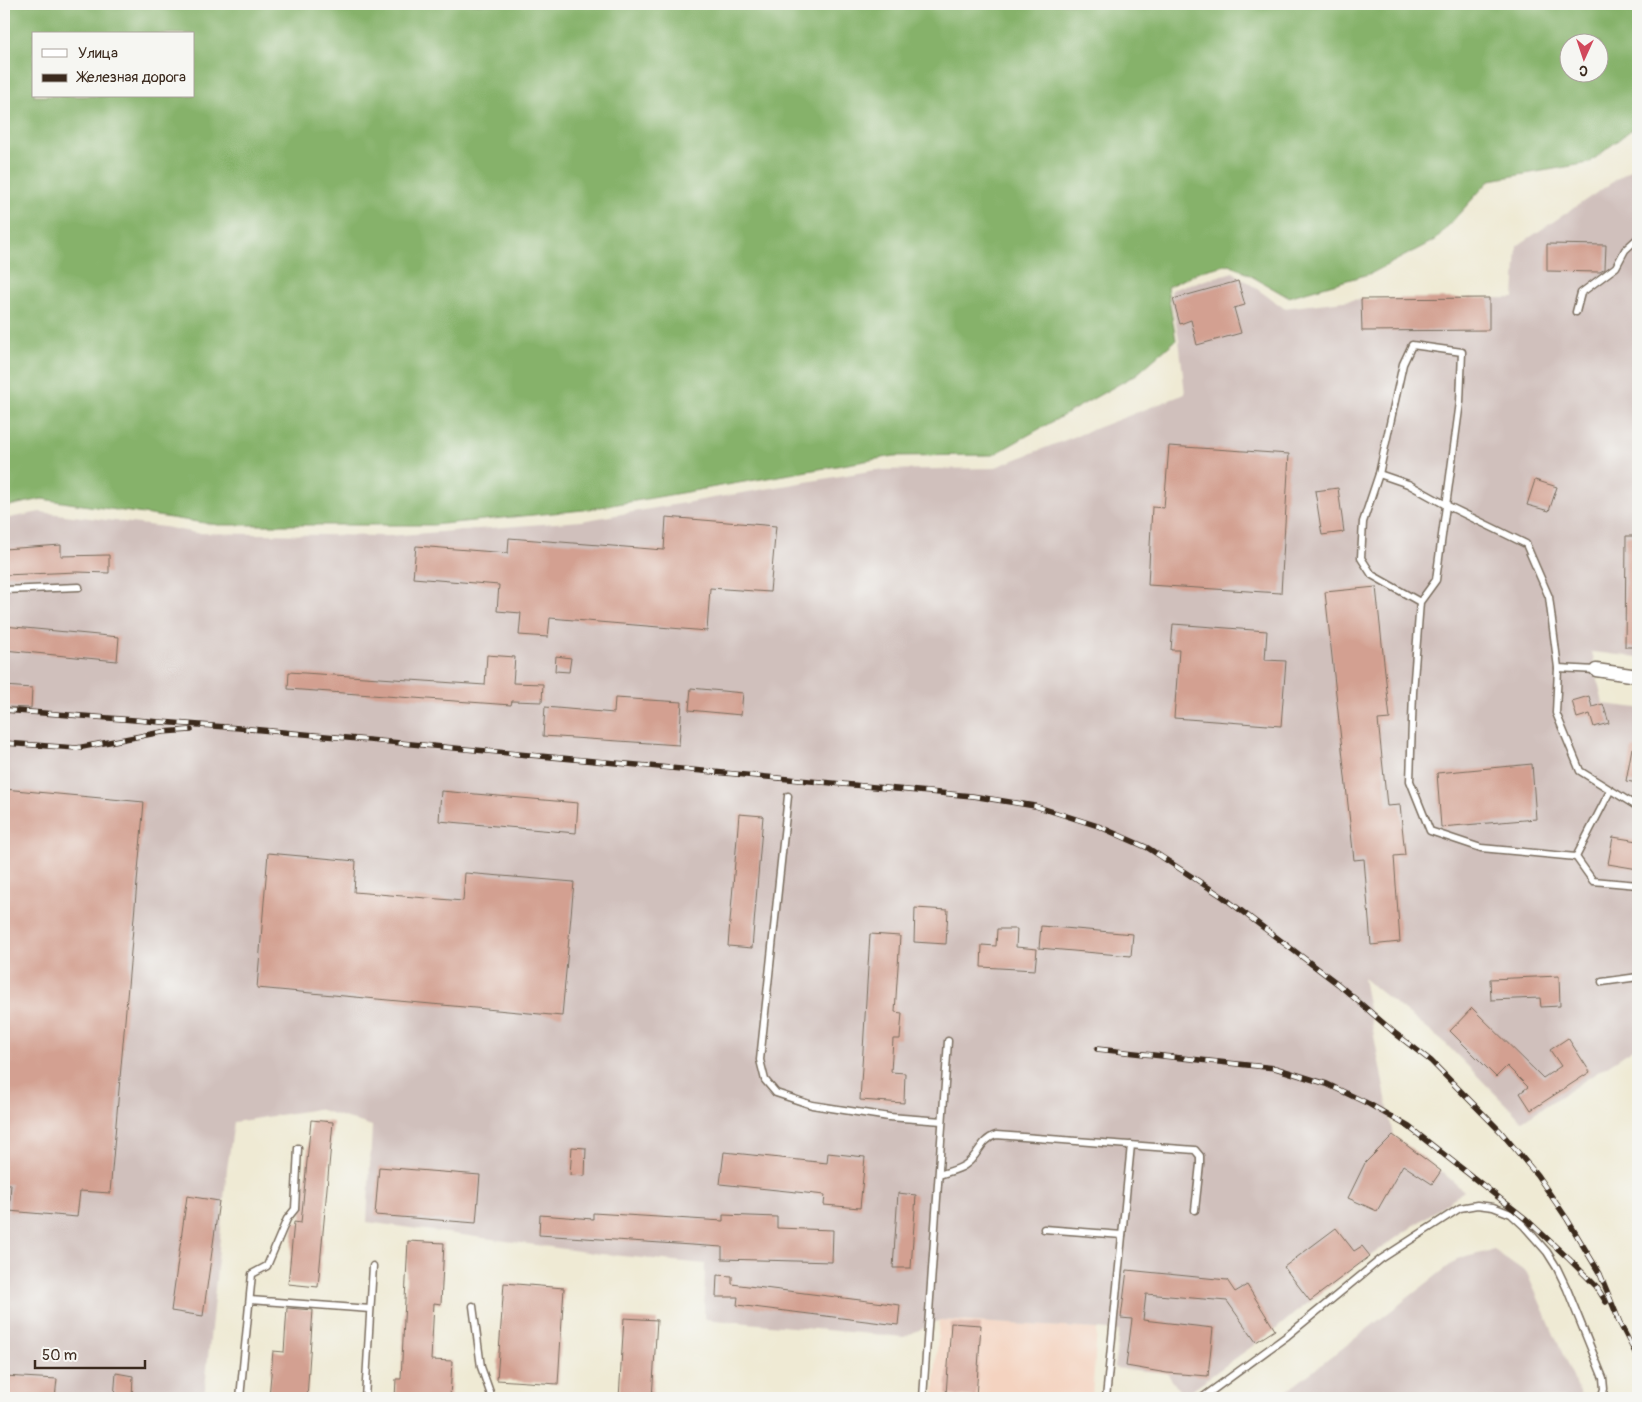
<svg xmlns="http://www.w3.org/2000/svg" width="1642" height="1402" viewBox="0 0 1642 1402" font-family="Pangolin,sans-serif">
  <rect width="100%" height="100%" fill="#f6f6f2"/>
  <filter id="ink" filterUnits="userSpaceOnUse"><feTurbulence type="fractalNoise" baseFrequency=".02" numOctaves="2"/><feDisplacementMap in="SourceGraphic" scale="10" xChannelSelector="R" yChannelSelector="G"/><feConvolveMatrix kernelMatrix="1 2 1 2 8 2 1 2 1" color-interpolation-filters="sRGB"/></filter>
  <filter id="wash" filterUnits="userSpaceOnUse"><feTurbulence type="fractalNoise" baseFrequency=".0096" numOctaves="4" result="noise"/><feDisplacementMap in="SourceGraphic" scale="20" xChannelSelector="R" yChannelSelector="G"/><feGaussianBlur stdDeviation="1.12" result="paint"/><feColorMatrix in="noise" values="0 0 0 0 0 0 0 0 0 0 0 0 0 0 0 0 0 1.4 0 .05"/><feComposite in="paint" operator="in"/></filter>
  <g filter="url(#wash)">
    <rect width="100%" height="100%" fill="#efead4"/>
    <!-- built -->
    <polygon fill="#f4d3c0" points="939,1320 1097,1329 1092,1398 934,1398"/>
    <!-- industrial -->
    <g fill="#d0c0bc">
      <polygon points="1638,165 1638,657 1592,652 1603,704 1638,708 1638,1046 1522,1121 1446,1044 1363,978 1393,1135 1441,1171 1464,1191 1370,1256 1295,1313 1275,1330 1183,1396 1167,1373 1114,1368 1119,1331 1097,1329 940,1320 904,1337 704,1319 705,1264 601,1254 367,1222 372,1126 318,1109 234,1122 227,1169 204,1398 4,1398 4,519 40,512 164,527 196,533 388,536 581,521 875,470 993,468 1185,394 1179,339 1171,299 1171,290 1233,272 1284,308 1361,299 1514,298 1517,246"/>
      <polygon points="1494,1250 1527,1273 1582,1398 1278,1398 1458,1259"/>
    </g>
    <!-- forest -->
    <path fill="#86b26a" stroke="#606e44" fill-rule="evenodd" d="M4,4H1638V119L1632,129L1589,163L1490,180L1435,240L1372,273L1288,297L1230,264L1201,271L1167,287L1176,340L1137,374L993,455L894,456L583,510L433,525H218L42,499L4,507ZM34,34H194V96H34ZM1570,42H1600V72H1570Z"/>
    <g id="blocks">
      <!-- building -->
      <g fill="#d3a091">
        <polygon points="1547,244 1606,245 1605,269 1600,272 1547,271"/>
        <polygon points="1238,281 1245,305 1234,308 1241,333 1197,345 1191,320 1180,324 1173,299"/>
        <polygon points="1489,298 1489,330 1362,331 1361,299"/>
        <polygon points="1169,446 1289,454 1281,593 1148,585 1152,507 1164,508"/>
        <polygon points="1535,480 1557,487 1549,511 1527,505"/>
        <polygon points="1338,488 1344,532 1322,535 1315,491"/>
        <polygon points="666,517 776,526 770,592 710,588 707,631 550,618 548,637 519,635 521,613 497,611 499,585 413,578 416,546 508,553 509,538 664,550"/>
        <polygon points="1626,536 1638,536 1638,647 1625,647"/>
        <polygon points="61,545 61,556 109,555 109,573 77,572 4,575 4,549"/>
        <polygon points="1376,587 1390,719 1378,720 1387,806 1400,805 1405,855 1394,856 1400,942 1371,945 1364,859 1354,860 1325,592"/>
        <polygon points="1173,624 1267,631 1265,660 1286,661 1281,726 1174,718 1179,650 1171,650"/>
        <polygon points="4,626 119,637 117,661 4,650"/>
        <polygon points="487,655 515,657 513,683 543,684 542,702 512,701 511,705 288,689 289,672 485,685"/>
        <polygon points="556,656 571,658 569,672 555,671"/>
        <polygon points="4,686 32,688 31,708 4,707"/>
        <polygon points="691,688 743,693 741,715 689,710"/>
        <polygon points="1589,696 1592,707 1603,704 1609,723 1594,727 1590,714 1577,718 1572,701"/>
        <polygon points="615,698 682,702 679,745 543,736 545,707 614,713"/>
        <polygon points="1632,748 1638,749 1638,783 1626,781"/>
        <polygon points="1532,764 1536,819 1441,827 1437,773"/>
        <polygon points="4,789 144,802 110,1193 80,1191 77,1217 9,1211 11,1184 4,1184"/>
        <polygon points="441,791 578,803 576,833 439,821"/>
        <polygon points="739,814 763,816 752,948 728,946"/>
        <polygon points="1613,837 1638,841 1638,869 1608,864"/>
        <polygon points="268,853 356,861 354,892 463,901 465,873 574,882 562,1016 257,988"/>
        <polygon points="915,908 948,910 946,944 914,942"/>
        <polygon points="1041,926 1133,934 1131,956 1039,948"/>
        <polygon points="997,929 1017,929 1016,947 1037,949 1035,970 981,967 982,945 996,946"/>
        <polygon points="870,934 900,936 895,1012 902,1013 900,1039 893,1039 891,1072 905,1073 904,1103 860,1100"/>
        <polygon points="1559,976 1560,1006 1541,1007 1540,998 1491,1000 1490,979"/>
        <polygon points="1472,1008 1543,1078 1561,1066 1550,1050 1568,1038 1590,1072 1531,1110 1520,1093 1528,1087 1507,1066 1496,1077 1450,1031"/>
        <polygon points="311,1120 333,1122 318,1287 288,1284 294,1222 301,1223"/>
        <polygon points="1393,1135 1441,1171 1432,1184 1403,1165 1377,1211 1348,1198 1365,1163"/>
        <polygon points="572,1147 586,1148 585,1176 570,1175"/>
        <polygon points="724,1152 827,1163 828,1153 865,1157 860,1208 824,1205 825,1195 720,1184"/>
        <polygon points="379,1167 480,1175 476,1223 375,1215"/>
        <polygon points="898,1193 916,1195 911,1268 893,1268"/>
        <polygon points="187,1196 219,1201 203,1316 171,1311"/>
        <polygon points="593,1213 723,1221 723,1215 777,1217 777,1228 833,1230 832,1262 722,1259 722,1247 539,1235 540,1215 593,1219"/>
        <polygon points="1336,1228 1354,1251 1362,1246 1370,1256 1310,1301 1284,1267"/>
        <polygon points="408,1241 444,1243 441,1304 434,1303 431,1360 452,1361 450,1398 395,1398 396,1379 401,1379"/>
        <polygon points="1127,1270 1227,1280 1235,1292 1247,1285 1275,1330 1256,1342 1227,1301 1146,1294 1143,1320 1213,1328 1208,1376 1167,1373 1126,1366 1132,1319 1121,1318"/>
        <polygon points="717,1275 732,1276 732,1284 900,1305 898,1325 737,1305 738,1297 716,1297"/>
        <polygon points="504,1283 564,1288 558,1384 497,1380"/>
        <polygon points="287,1308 313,1310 307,1398 269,1398 273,1351 284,1352"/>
        <polygon points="624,1318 657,1320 652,1398 619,1398"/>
        <polygon points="951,1323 981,1325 976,1397 946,1395"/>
        <polygon points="116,1373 133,1376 132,1398 114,1398"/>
        <polygon points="4,1376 57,1379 55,1398 4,1396"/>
      </g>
    </g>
  </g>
  <g filter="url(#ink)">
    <use href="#blocks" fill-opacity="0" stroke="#7a6d5e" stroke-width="1"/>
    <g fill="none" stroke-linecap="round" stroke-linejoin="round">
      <defs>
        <g id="lane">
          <polyline points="1576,312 1581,293 1616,267 1625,250 1638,238"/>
          <polyline points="1379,474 1408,484 1446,505 1526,544 1549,597 1558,668 1556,713 1580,771 1638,807"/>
          <polyline points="4,590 79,587"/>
          <polyline points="1420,602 1372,575 1361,558 1363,522 1379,474 1403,364 1412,345 1462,352 1460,402 1436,580 1420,602 1413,692 1410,781 1430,831 1481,848 1576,857 1610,791"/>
          <polyline points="1558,668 1596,670"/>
          <polyline points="788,796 760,1060 765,1080 776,1093 812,1105 889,1117 942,1121"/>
          <polyline points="1576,857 1593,881 1638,885"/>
          <polyline points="1602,982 1638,977"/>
          <path d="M939,1175C947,1172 958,1170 965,1165C979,1156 980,1140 996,1135L1195,1150L1200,1156V1164L1195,1210"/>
          <polyline points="1044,1229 1122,1235"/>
          <polyline points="250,1300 370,1309"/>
          <polyline points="473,1306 481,1367 492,1398"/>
          <polyline points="240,1398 252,1274 267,1266 287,1219 295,1209 298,1148"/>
          <polyline points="365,1398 373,1266"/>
          <polyline points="923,1398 948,1041"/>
          <polyline points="1106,1398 1131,1145"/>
          <polyline points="1202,1398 1287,1336 1381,1259 1460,1208 1477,1205 1493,1207 1511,1214 1524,1226 1547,1252 1557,1268 1567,1289 1603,1378 1604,1389 1601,1398"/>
        </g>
        <polyline id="street" points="1596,670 1638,676"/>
      </defs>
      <!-- lane casing -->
      <use href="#lane" stroke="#7a6d5e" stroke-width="9"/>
      <!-- street casing -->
      <use href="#street" stroke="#7a6d5e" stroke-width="15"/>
      <!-- lane -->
      <use href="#lane" stroke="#fff" stroke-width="6"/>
      <!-- street -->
      <use href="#street" stroke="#fff" stroke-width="12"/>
      <defs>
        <g id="rail">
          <polyline points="4,710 239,728 972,796 1035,806 1098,826 1148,848 1223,897 1338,984 1396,1034 1431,1061 1500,1131 1537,1175 1567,1219 1600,1274 1620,1323"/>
          <polyline points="4,743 77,748 162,732 191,730"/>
          <polyline points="1097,1049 1275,1068 1327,1084 1369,1104 1409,1127 1526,1219 1569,1259 1596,1286 1606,1302"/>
          <polyline points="1617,1318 1638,1358"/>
        </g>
      </defs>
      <!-- rail casing -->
      <use href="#rail" stroke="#3b2a1e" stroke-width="5.5"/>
      <!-- rail -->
      <use href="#rail" stroke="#f6f6f2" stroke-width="4" stroke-dasharray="11" stroke-linecap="butt"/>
    </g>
  </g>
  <!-- margin -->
  <rect width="1642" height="1402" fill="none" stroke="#f6f6f2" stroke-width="20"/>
  <!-- legend -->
  <rect x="32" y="32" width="162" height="65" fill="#f6f6f2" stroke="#aba49d"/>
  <rect x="42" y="49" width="25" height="8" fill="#ffffff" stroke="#aba49d"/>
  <text x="78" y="58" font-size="15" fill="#3b2a1e">Улица</text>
  <rect x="42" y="74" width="25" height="8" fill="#3b2a1e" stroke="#aba49d"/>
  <text x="78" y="82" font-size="15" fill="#3b2a1e">Железная дорога</text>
  <!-- north arrow -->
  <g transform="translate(1584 58) rotate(183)"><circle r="24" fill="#f6f6f2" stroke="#aba49d"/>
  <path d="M0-4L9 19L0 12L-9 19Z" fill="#d1495b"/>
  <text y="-8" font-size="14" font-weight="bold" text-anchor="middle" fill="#3b2a1e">С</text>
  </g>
  <!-- scale -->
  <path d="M35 1360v8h110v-8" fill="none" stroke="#3b2a1e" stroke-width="2.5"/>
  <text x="42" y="1360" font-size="15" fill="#3b2a1e" stroke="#f6f6f2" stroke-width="4" paint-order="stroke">50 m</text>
</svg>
